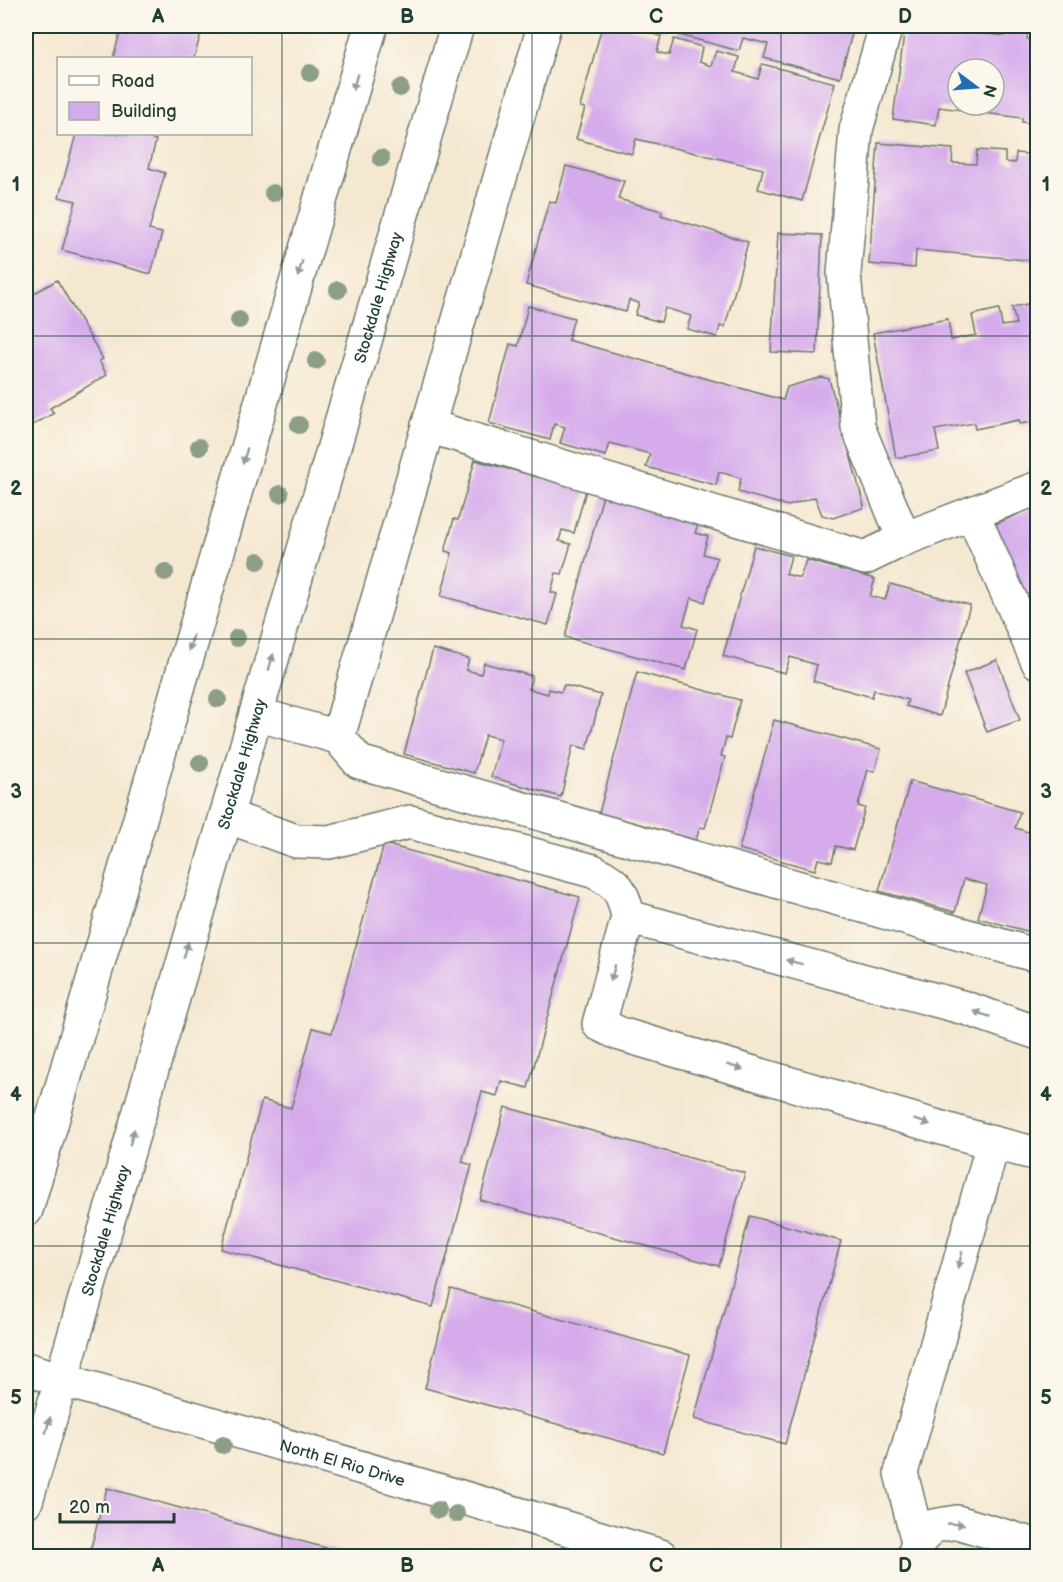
<svg xmlns="http://www.w3.org/2000/svg" width="1063" height="1582" viewBox="0 0 1063 1582" font-family="'Balsamiq Sans',sans-serif">
  <rect width="100%" height="100%" fill="#fbf7ec"/>
  <filter id="ink" filterUnits="userSpaceOnUse"><feTurbulence type="fractalNoise" baseFrequency=".0167" numOctaves="2"/><feDisplacementMap in="SourceGraphic" scale="12" xChannelSelector="R" yChannelSelector="G"/><feConvolveMatrix kernelMatrix="1 2 1 2 8 2 1 2 1" color-interpolation-filters="sRGB"/></filter>
  <filter id="wash" filterUnits="userSpaceOnUse"><feTurbulence type="fractalNoise" baseFrequency=".008" numOctaves="4" result="noise"/><feDisplacementMap in="SourceGraphic" scale="24" xChannelSelector="R" yChannelSelector="G"/><feGaussianBlur stdDeviation="1.35" result="paint"/><feColorMatrix in="noise" values="0 0 0 0 0 0 0 0 0 0 0 0 0 0 0 0 0 1.4 0 .05"/><feComposite in="paint" operator="in"/></filter>
  <g filter="url(#wash)">
    <rect width="100%" height="100%" fill="#f5e8d1"/>
    <g id="blocks">
      <!-- building -->
      <g fill="#d6abec" fill-rule="evenodd">
        <polygon points="122,26 203,26 194,58 113,58"/>
        <polygon points="602,26 624,26 661,36 657,52 669,55 674,39 702,47 699,62 711,66 716,51 739,57 735,72 758,79 762,64 835,83 802,201 758,189 763,169 636,139 632,154 576,139 585,108 580,107"/>
        <polygon points="650,26 668,26 666,31"/>
        <polygon points="679,26 854,26 840,78 764,58 768,44 743,38 739,51 676,34"/>
        <path d="M905,26H981L980,33L1005,36L1007,26L1028,27L1027,39L1038,40V124L1022,122V118L939,107L936,125L893,119ZM958,69H994V105H958Z"/>
        <polygon points="76,134 131,134 156,140 149,168 165,173 149,230 162,233 151,274 62,250 76,201 59,197"/>
        <polygon points="878,143 953,149 952,163 976,164 977,150 1005,152 1005,162 1015,163 1016,153 1038,155 1038,261 916,250 915,268 869,264"/>
        <polygon points="566,166 624,181 618,199 662,211 661,215 748,242 725,327 720,326 717,337 687,329 691,316 665,308 661,322 635,315 639,303 629,300 626,312 526,285 549,201 556,203"/>
        <polygon points="778,233 822,235 817,354 771,352"/>
        <polygon points="57,280 103,359 99,361 107,375 50,408 54,413 26,429 26,298"/>
        <polygon points="1038,302 1038,421 1020,424 1019,420 975,429 974,423 935,430 939,451 896,458 873,333 948,319 951,340 976,335 972,315 999,309 1002,326 1016,324 1012,307"/>
        <polygon points="528,306 574,318 568,340 783,400 787,387 822,377 829,379 864,505 863,508 833,518 822,515 815,497 788,506 738,492 741,478 719,472 716,485 646,467 650,454 610,443 606,456 560,443 565,427 554,424 550,440 489,423 510,344 518,346"/>
        <polygon points="475,460 586,490 574,533 562,530 559,541 571,544 562,574 556,573 551,592 557,594 548,625 441,596 452,553 445,551 454,519 458,520"/>
        <polygon points="603,495 699,521 695,533 708,536 703,554 717,558 705,602 691,598 683,625 697,629 686,670 565,637"/>
        <polygon points="1038,505 1038,607 1027,611 989,527"/>
        <polygon points="754,546 791,556 786,574 800,578 806,560 875,579 870,596 885,600 890,584 970,605 940,716 906,706 908,700 874,690 872,697 813,681 817,665 790,657 785,673 723,656"/>
        <polygon points="433,649 469,659 466,670 481,674 484,663 532,676 529,689 548,694 549,689 561,692 564,685 601,695 587,749 573,745 561,797 491,777 501,739 485,735 474,773 404,754"/>
        <polygon points="997,660 1020,720 987,732 964,673"/>
        <polygon points="637,672 740,700 730,739 726,738 721,756 725,757 705,828 700,827 696,840 599,813"/>
        <polygon points="774,720 881,749 875,771 868,770 858,806 865,808 853,850 836,846 832,862 818,859 815,870 739,849"/>
        <polygon points="910,781 1020,812 1015,828 1035,834 1038,830 1038,934 978,918 987,885 964,879 955,912 879,891"/>
        <polygon points="384,844 580,897 528,1088 501,1081 497,1096 482,1092 462,1162 472,1165 433,1307 221,1249 262,1100 291,1108 313,1028 332,1033"/>
        <polygon points="505,1107 745,1173 719,1266 480,1200"/>
        <polygon points="750,1216 841,1241 785,1444 694,1419"/>
        <polygon points="451,1289 690,1355 663,1453 425,1388"/>
        <polygon points="107,1488 355,1556 111,1556 90,1551"/>
      </g>
    </g>
  </g>
  <g filter="url(#ink)">
    <use href="#blocks" fill-opacity="0" stroke="#6a796b" stroke-width="1.5"/>
    <g fill="none" stroke-linecap="round" stroke-linejoin="round">
      <defs>
        <g id="minor">
          <polyline points="886,26 856,130 844,273 858,427 904,539"/>
          <polyline points="428,426 865,558 904,539 1038,488"/>
          <polyline points="972,513 1038,662"/>
          <polyline points="256,714 338,737 544,26"/>
          <polyline points="338,737 359,762 1038,956"/>
          <path d="M226,816L296,841L329,842L410,822L593,871C617,883 623,890 628,917L599,1024L620,1034L993,1143L901,1473L918,1542"/>
          <polyline points="628,917 965,1008 1038,1033"/>
          <polyline points="993,1143 1038,1154"/>
          <path id="s1" d="M26,1369L661,1556"/>
          <polyline points="914,1556 918,1542 933,1526 957,1522 1038,1546"/>
        </g>
        <g id="major">
          <polyline points="26,1210 371,26"/>
          <path id="s2" d="M26,1501L457,26"/>
        </g>
      </defs>
      <!-- minor casing -->
      <use href="#minor" stroke="#6a796b" stroke-width="36"/>
      <!-- major casing -->
      <use href="#major" stroke="#6a796b" stroke-width="36"/>
      <!-- minor -->
      <use href="#minor" stroke="#fff" stroke-width="33"/>
      <!-- major -->
      <use href="#major" stroke="#fff" stroke-width="33"/>
    </g>
    <!-- trees -->
    <g fill="#8c9e87">
      <circle cx="310" cy="73" r="9"/>
      <circle cx="400" cy="88" r="9"/>
      <circle cx="381" cy="158" r="9"/>
      <circle cx="273" cy="193" r="9"/>
      <circle cx="338" cy="290" r="9"/>
      <circle cx="239" cy="320" r="9"/>
      <circle cx="316" cy="361" r="9"/>
      <circle cx="299" cy="425" r="9"/>
      <circle cx="199" cy="447" r="9"/>
      <circle cx="280" cy="494" r="9"/>
      <circle cx="258" cy="561" r="9"/>
      <circle cx="165" cy="572" r="9"/>
      <circle cx="237" cy="638" r="9"/>
      <circle cx="218" cy="699" r="9"/>
      <circle cx="200" cy="763" r="9"/>
      <circle cx="223" cy="1445" r="9"/>
      <circle cx="438" cy="1510" r="9"/>
      <circle cx="456" cy="1514" r="9"/>
    </g>
    <!-- one-way arrows -->
    <defs><path id="oneway-solid" d="M-6-.8H1V-3.2L6.5 0L1 3.2V.8H-6Z" transform="scale(1.5)"/></defs>
    <g fill="#8f9e9a">
      <use href="#oneway-solid" transform="translate(355 82) rotate(106)"/>
      <use href="#oneway-solid" transform="translate(300 269) rotate(106)"/>
      <use href="#oneway-solid" transform="translate(245 456) rotate(106)"/>
      <use href="#oneway-solid" transform="translate(191 643) rotate(106)"/>
      <use href="#oneway-solid" transform="translate(271 662) rotate(-74)"/>
      <use href="#oneway-solid" transform="translate(186 950) rotate(-74)"/>
      <use href="#oneway-solid" transform="translate(794 962) rotate(-165)"/>
      <use href="#oneway-solid" transform="translate(613 973) rotate(105)"/>
      <use href="#oneway-solid" transform="translate(982 1014) rotate(-161)"/>
      <use href="#oneway-solid" transform="translate(735 1067) rotate(16)"/>
      <use href="#oneway-solid" transform="translate(922 1122) rotate(17)"/>
      <use href="#oneway-solid" transform="translate(132 1137) rotate(-74)"/>
      <use href="#oneway-solid" transform="translate(960 1260) rotate(105)"/>
      <use href="#oneway-solid" transform="translate(48 1425) rotate(-74)"/>
      <use href="#oneway-solid" transform="translate(956 1524) rotate(3)"/>
    </g>
  </g>
  <!-- grid -->
  <path fill="none" stroke="#1f3d34" stroke-width="1.5" stroke-opacity="0.55" d="M282,26V1556M532,26V1556M781,26V1556M26,336H1038M26,639H1038M26,943H1038M26,1246H1038"/>
  <g text-anchor="middle" stroke-width="4.5" stroke-linejoin="round" paint-order="stroke">
    <!-- street labels -->
    <g font-size="16" fill="#1f3d34" stroke="#fbf7ec">
      <text dy="6" stroke="none"><textPath href="#s2" startOffset="1254">Stockdale Highway</textPath></text>
      <text dy="6" stroke="none"><textPath href="#s2" startOffset="768">Stockdale Highway</textPath></text>
      <text dy="6" stroke="none"><textPath href="#s2" startOffset="282">Stockdale Highway</textPath></text>
      <text dy="6" stroke="none"><textPath href="#s1" startOffset="330">North El Rio Drive</textPath></text>
    </g>
  </g>
  <!-- margin -->
  <rect width="1063" height="1582" fill="none" stroke="#fbf7ec" stroke-width="66"/>
  <!-- legend -->
  <rect x="57" y="57" width="195" height="78" fill="#fbf7ec" stroke="#a3ada2" stroke-width="1.5"/>
  <rect x="69" y="76" width="30" height="9" fill="#ffffff" stroke="#a3ada2" stroke-width="1.5"/>
  <text x="111" y="87" font-size="18" fill="#1f3d34">Road</text>
  <rect x="69" y="102" width="30" height="18" fill="#d6abec" stroke="#a3ada2" stroke-width="1.5"/>
  <text x="111" y="117" font-size="18" fill="#1f3d34">Building</text>
  <!-- north arrow -->
  <g transform="translate(976 87) rotate(106)"><circle r="28" fill="#fbf7ec" stroke="#a3ada2" stroke-width="1.5"/>
  <path d="M0-4.5L10 22L0 15L-10 22Z" fill="#1f6fb2"/>
  <text y="-9" font-size="16" font-weight="bold" text-anchor="middle" fill="#1f3d34">N</text>
  </g>
  <!-- scale -->
  <path d="M60 1513v9h114v-9" fill="none" stroke="#1f3d34" stroke-width="3"/>
  <text x="69" y="1513" font-size="18" fill="#1f3d34" stroke="#fbf7ec" stroke-width="4.5" paint-order="stroke">20 m</text>
  <rect x="33" y="33" width="997" height="1516" fill="none" stroke="#1f3d34" stroke-width="2"/>
  <g font-size="20" text-anchor="middle" font-weight="bold" fill="#1f3d34">
    <text x="158" y="23">A</text>
    <text x="407" y="23">B</text>
    <text x="656" y="23">C</text>
    <text x="905" y="23">D</text>
    <text x="16" y="191">1</text>
    <text x="1046" y="191">1</text>
    <text x="16" y="495">2</text>
    <text x="1046" y="495">2</text>
    <text x="16" y="798">3</text>
    <text x="1046" y="798">3</text>
    <text x="16" y="1101">4</text>
    <text x="1046" y="1101">4</text>
    <text x="16" y="1404">5</text>
    <text x="1046" y="1404">5</text>
    <text x="158" y="1572">A</text>
    <text x="407" y="1572">B</text>
    <text x="656" y="1572">C</text>
    <text x="905" y="1572">D</text>
  </g>
</svg>
